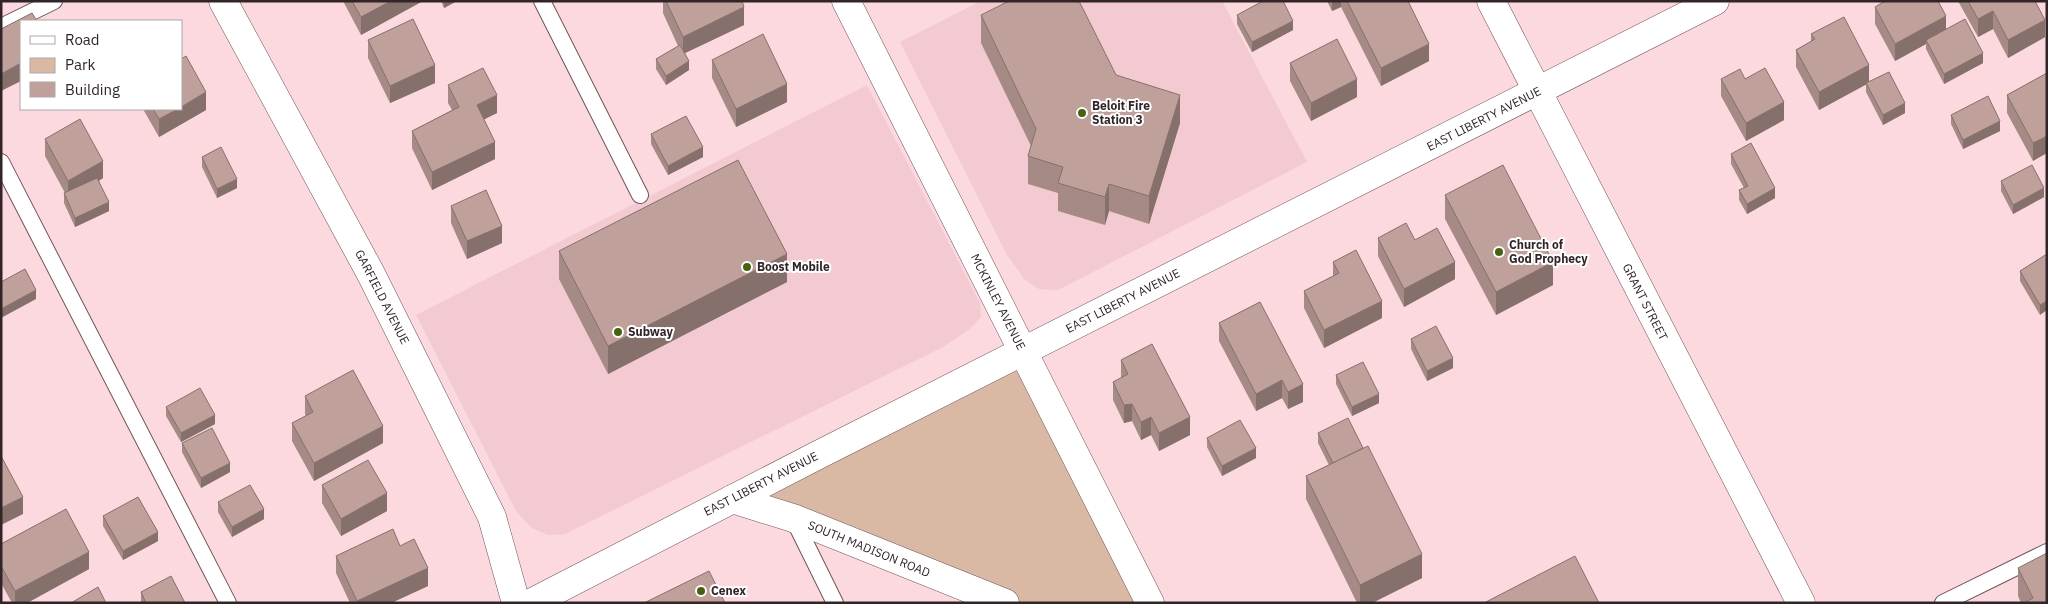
<svg xmlns="http://www.w3.org/2000/svg" width="2048" height="604" viewBox="0 0 2048 604" font-family="'IBM Plex Sans',sans-serif">
  <rect width="100%" height="100%" fill="#fbd9de"/>
  <!-- built -->
  <g fill="#f3cad2">
    <polygon points="981,1 1222,1 1307,162 1058,290 1039,289 1025,280 1007,255 900,42"/>
    <polygon points="867,85 980,303 981,317 970,329 943,347 565,534 548,535 532,528 516,511 416,315"/>
  </g>
  <!-- park -->
  <polygon fill="#dab9a4" points="1024,351 1150,603 1005,603 732,499"/>
  <g fill="none" stroke-linecap="round" stroke-linejoin="round">
    <defs>
      <g id="service">
        <polyline points="542,1 640,195"/>
        <polyline points="1,27 54,1"/>
        <polyline points="1,162 228,603"/>
        <polyline points="793,518 835,603"/>
        <polyline points="1943,603 2047,552"/>
      </g>
      <g id="minor">
        <polyline points="223,1 371,274 492,517 516,603"/>
        <polyline points="1491,1 1801,603"/>
      </g>
      <polyline id="tertiary" points="846,1 1150,603"/>
      <polyline id="secondary" points="732,499 793,518 1005,603"/>
      <polyline id="primary" points="531,603 820,454 1715,1"/>
    </defs>
    <!-- service casing -->
    <use href="#service" stroke="#705459" stroke-width="18"/>
    <!-- minor casing -->
    <use href="#minor" stroke="#705459" stroke-width="29"/>
    <!-- tertiary casing -->
    <use href="#tertiary" stroke="#705459" stroke-width="29"/>
    <!-- secondary casing -->
    <use href="#secondary" stroke="#705459" stroke-width="29"/>
    <!-- primary casing -->
    <use href="#primary" stroke="#705459" stroke-width="29"/>
    <!-- service -->
    <use href="#service" stroke="#fff" stroke-width="16"/>
    <!-- minor -->
    <use href="#minor" stroke="#fff" stroke-width="28"/>
    <!-- tertiary -->
    <use href="#tertiary" stroke="#fff" stroke-width="28"/>
    <!-- secondary -->
    <use href="#secondary" stroke="#fff" stroke-width="28"/>
    <!-- primary -->
    <use href="#primary" stroke="#fff" stroke-width="28"/>
  </g>
  <!-- wall -->
  <g fill="#a58a85">
    <polygon points="343,1 421,1 421,2 361,35"/>
    <polygon points="441,1 457,1 444,8"/>
    <polygon points="663,1 742,1 744,25 685,53 689,70 666,85 656,69 656,59 678,46 663,13"/>
    <polygon points="1327,1 1408,1 1429,61 1381,86 1341,7 1332,11"/>
    <polygon points="1958,1 2035,1 2045,37 2008,58 1993,29 1978,37"/>
    <polygon points="1875,7 1946,29 1983,63 1944,84 1926,49 1926,44 1895,61 1875,24"/>
    <polygon points="981,15 1116,75 1180,123 1149,224 1109,211 1105,225 1058,211 1058,193 1028,184 1028,156 1031,146 981,43"/>
    <polygon points="1237,15 1293,30 1252,52 1237,24"/>
    <polygon points="1811,34 1869,81 1905,113 1883,125 1866,92 1866,84 1819,110 1796,67 1796,50 1811,41"/>
    <polygon points="368,40 435,83 390,103 368,58"/>
    <polygon points="712,60 787,102 736,127 712,78"/>
    <polygon points="1290,63 1357,97 1311,121 1290,81"/>
    <polygon points="2047,73 2033,161 2007,113 2007,95"/>
    <polygon points="1721,79 1745,79 1784,120 1746,141 1721,96"/>
    <polygon points="448,85 497,113 484,119 495,159 432,190 412,148 412,131 452,110 448,103"/>
    <polygon points="143,109 181,109 206,110 159,137"/>
    <polygon points="1951,115 2000,131 1963,149 1951,124"/>
    <polygon points="651,134 703,157 668,175 651,144"/>
    <polygon points="45,139 103,178 99,181 109,211 75,227 64,203 64,193 65,193 45,156"/>
    <polygon points="1731,154 1775,198 1747,214 1739,200 1739,190 1744,188 1731,164"/>
    <polygon points="202,157 237,188 217,198 202,167"/>
    <polygon points="2001,181 2044,197 2013,214 2001,191"/>
    <polygon points="1445,195 1553,285 1496,315 1445,219"/>
    <polygon points="451,206 502,243 467,259 451,223"/>
    <polygon points="1378,238 1415,240 1455,279 1404,307 1378,256"/>
    <polygon points="559,251 787,282 608,374 559,279"/>
    <polygon points="2047,254 2040,315 2020,281 2020,271"/>
    <polygon points="1333,262 1382,318 1324,348 1304,308 1304,291 1333,276"/>
    <polygon points="1260,302 1303,402 1288,409 1282,398 1256,411 1219,341 1219,323"/>
    <polygon points="1411,339 1453,368 1427,381 1411,349"/>
    <polygon points="1121,360 1190,435 1159,451 1151,435 1141,440 1132,421 1124,423 1113,400 1113,382 1121,378"/>
    <polygon points="1336,375 1379,403 1352,416 1336,384"/>
    <polygon points="305,396 383,443 314,481 292,441 292,423 306,416 305,414"/>
    <polygon points="166,407 215,424 181,442 166,416"/>
    <polygon points="1318,433 1422,578 1372,603 1357,603 1306,499 1306,476 1329,465 1318,443"/>
    <polygon points="1207,438 1256,458 1222,476 1207,447"/>
    <polygon points="182,443 230,472 201,488 182,452"/>
    <polygon points="322,485 387,511 341,536 322,503"/>
    <polygon points="218,502 264,519 232,537 218,512"/>
    <polygon points="103,516 158,541 123,560 103,526"/>
    <polygon points="1,544 89,569 27,603 12,603 1,583"/>
    <polygon points="400,546 428,586 391,603 350,603 336,573 336,556"/>
    <polygon points="2018,568 2047,603 2021,603 2018,596"/>
    <polygon points="141,592 185,603 141,603"/>
  </g>
  <!-- shaded-wall -->
  <g fill="#86706c">
    <polygon points="391,1 421,1 421,2 361,35 361,17"/>
    <polygon points="444,1 457,1 444,8"/>
    <polygon points="1332,1 1341,1 1341,7 1332,11"/>
    <polygon points="744,7 744,25 683,54 683,37"/>
    <polygon points="1993,11 1993,29 1978,37 1978,19"/>
    <polygon points="1946,16 1946,34 1926,40 1926,44 1895,61 1895,44"/>
    <polygon points="2045,20 2045,37 2008,58 2008,40"/>
    <polygon points="1293,21 1293,30 1252,52 1252,42"/>
    <polygon points="1429,44 1429,61 1381,86 1381,68"/>
    <polygon points="1983,53 1983,63 1944,84 1944,74"/>
    <polygon points="689,61 689,70 666,85 666,76"/>
    <polygon points="21,63 21,81 1,91 1,74"/>
    <polygon points="435,65 435,83 390,103 390,86"/>
    <polygon points="1869,65 1869,83 1819,110 1819,92"/>
    <polygon points="1357,79 1357,97 1311,121 1311,103"/>
    <polygon points="787,84 787,102 736,127 736,109"/>
    <polygon points="206,92 206,110 159,137 159,119 178,109 181,109 181,107"/>
    <polygon points="497,95 497,113 477,123 477,105"/>
    <polygon points="1180,95 1180,123 1149,224 1149,196"/>
    <polygon points="1784,102 1784,120 1746,141 1746,123"/>
    <polygon points="1905,103 1905,113 1883,125 1883,115"/>
    <polygon points="2000,121 2000,131 1963,149 1963,140"/>
    <polygon points="2047,136 2047,153 2033,161 2033,143"/>
    <polygon points="495,142 495,159 432,190 432,172"/>
    <polygon points="703,147 703,157 668,175 668,166"/>
    <polygon points="103,161 103,178 68,198 68,181"/>
    <polygon points="237,179 237,188 217,198 217,189"/>
    <polygon points="1109,184 1109,211 1105,225 1105,197"/>
    <polygon points="1775,188 1775,198 1747,214 1747,204"/>
    <polygon points="2044,188 2044,197 2013,214 2013,205"/>
    <polygon points="109,202 109,211 75,227 75,218"/>
    <polygon points="502,226 502,243 467,259 467,241"/>
    <polygon points="787,254 787,282 608,374 608,346"/>
    <polygon points="1455,262 1455,279 1404,307 1404,289"/>
    <polygon points="1553,262 1553,285 1496,315 1496,292"/>
    <polygon points="36,290 36,299 1,318 1,309"/>
    <polygon points="1382,301 1382,318 1324,348 1324,330"/>
    <polygon points="2047,301 2047,310 2040,315 2040,305"/>
    <polygon points="1453,358 1453,368 1427,381 1427,371"/>
    <polygon points="1282,380 1282,398 1256,411 1256,394"/>
    <polygon points="1303,384 1303,402 1288,409 1288,392"/>
    <polygon points="1379,394 1379,403 1352,416 1352,407"/>
    <polygon points="1132,404 1132,421 1124,423 1124,405"/>
    <polygon points="215,415 215,424 181,442 181,433"/>
    <polygon points="1151,417 1151,435 1141,440 1141,422"/>
    <polygon points="1190,417 1190,435 1159,451 1159,433"/>
    <polygon points="383,426 383,443 314,481 314,463"/>
    <polygon points="1256,448 1256,458 1222,476 1222,466"/>
    <polygon points="230,463 230,472 201,488 201,478"/>
    <polygon points="387,493 387,511 341,536 341,519"/>
    <polygon points="23,497 23,514 1,525 1,508"/>
    <polygon points="264,509 264,519 232,537 232,527"/>
    <polygon points="158,532 158,541 123,560 123,551"/>
    <polygon points="89,552 89,569 27,603 15,603 15,591"/>
    <polygon points="1422,554 1422,578 1372,603 1360,603 1360,585"/>
    <polygon points="428,568 428,586 391,603 357,603 357,601"/>
  </g>
  <!-- building -->
  <g fill="#c0a09b" stroke="#86706c">
    <polygon points="352,1 391,1 361,17"/>
    <polygon points="666,1 742,1 744,7 683,37"/>
    <polygon points="1009,1 1079,1 1116,75 1180,95 1149,196 1109,184 1105,197 1058,183 1063,167 1028,156 1036,129 981,15"/>
    <polygon points="1263,1 1283,1 1293,21 1252,42 1237,15"/>
    <polygon points="1347,1 1408,1 1429,44 1381,68"/>
    <polygon points="1885,1 1938,1 1946,16 1895,44 1875,7"/>
    <polygon points="1968,1 2035,1 2045,20 2008,40 1993,11 1978,19"/>
    <polygon points="32,13 37,21 21,21 21,63 1,74 1,29"/>
    <polygon points="1844,17 1869,65 1819,92 1796,50 1815,39 1811,34"/>
    <polygon points="413,19 435,65 390,86 368,40"/>
    <polygon points="1965,19 1983,53 1944,74 1926,40"/>
    <polygon points="763,34 787,84 736,109 712,60"/>
    <polygon points="1337,39 1357,79 1311,103 1290,63"/>
    <polygon points="680,45 689,61 666,76 656,59"/>
    <polygon points="186,56 206,92 181,107 181,59"/>
    <polygon points="483,68 497,95 477,105 495,142 432,172 412,131 459,107 448,85"/>
    <polygon points="1765,68 1784,102 1746,123 1721,79 1740,69 1745,79"/>
    <polygon points="1889,72 1905,103 1883,115 1866,83"/>
    <polygon points="2047,73 2047,136 2033,143 2007,95"/>
    <polygon points="1988,96 2000,121 1963,140 1951,115"/>
    <polygon points="153,109 178,109 159,119"/>
    <polygon points="686,116 703,147 668,166 651,134"/>
    <polygon points="80,119 103,161 68,181 45,139"/>
    <polygon points="1751,143 1775,188 1747,204 1739,190 1748,186 1731,154"/>
    <polygon points="221,147 237,179 217,189 202,157"/>
    <polygon points="738,160 787,254 608,346 559,251"/>
    <polygon points="1503,165 1553,262 1496,292 1445,195"/>
    <polygon points="2032,165 2044,188 2013,205 2001,181"/>
    <polygon points="97,178 109,202 75,218 64,193"/>
    <polygon points="486,190 502,226 467,241 451,206"/>
    <polygon points="1406,223 1415,240 1437,228 1455,262 1404,289 1378,238"/>
    <polygon points="1356,250 1382,301 1324,330 1304,291 1339,273 1333,262"/>
    <polygon points="2047,254 2047,301 2040,305 2020,271"/>
    <polygon points="25,269 36,290 1,309 1,282"/>
    <polygon points="1260,302 1303,384 1288,392 1282,380 1256,394 1219,323"/>
    <polygon points="1436,326 1453,358 1427,371 1411,339"/>
    <polygon points="1152,344 1190,417 1159,433 1151,417 1141,422 1132,404 1124,405 1113,382 1128,374 1121,360"/>
    <polygon points="1363,362 1379,394 1352,407 1336,375"/>
    <polygon points="353,370 383,426 314,463 292,423 313,412 305,396"/>
    <polygon points="200,388 215,415 181,433 166,407"/>
    <polygon points="1348,418 1363,448 1333,463 1318,433"/>
    <polygon points="1240,420 1256,448 1222,466 1207,438"/>
    <polygon points="212,428 230,463 201,478 182,443"/>
    <polygon points="1368,446 1422,554 1360,585 1306,476"/>
    <polygon points="1,456 23,497 1,508"/>
    <polygon points="368,460 387,493 341,519 322,485"/>
    <polygon points="250,485 264,509 232,527 218,502"/>
    <polygon points="138,497 158,532 123,551 103,516"/>
    <polygon points="66,509 89,552 15,591 1,566 1,544"/>
    <polygon points="393,529 400,546 414,539 428,568 357,601 336,556"/>
    <polygon points="2047,553 2047,603 2024,603 2033,598 2018,568"/>
    <polygon points="1575,556 1599,603 1484,603"/>
    <polygon points="709,571 725,603 644,603"/>
    <polygon points="171,576 185,603 146,603 141,592"/>
    <polygon points="98,587 106,603 71,603"/>
  </g>
  <!-- markers -->
  <g fill="#486111" stroke="#fff" stroke-width="2">
    <circle cx="1082" cy="113" r="5"/>
    <circle cx="1499" cy="252" r="5"/>
    <circle cx="747" cy="267" r="5"/>
    <circle cx="618" cy="332" r="5"/>
    <circle cx="701" cy="591" r="5"/>
  </g>
  <g text-anchor="middle" stroke-width="4" stroke-linejoin="round" paint-order="stroke">
    <!-- poi labels -->
    <g font-size="12" font-weight="bold" fill="#322528" stroke="#fff" text-anchor="start">
      <text x="1092" y="110">Beloit Fire<tspan x="1092" dy="14">Station 3</tspan></text>
      <text x="1509" y="249">Church of<tspan x="1509" dy="14">God Prophecy</tspan></text>
      <text x="757" y="271">Boost Mobile</text>
      <text x="628" y="336">Subway</text>
      <text x="711" y="595">Cenex</text>
    </g>
    <!-- street labels -->
    <g font-size="12" fill="#322528" stroke="#fff">
      <text transform="translate(1484 119) rotate(-27)" y="4">EAST LIBERTY AVENUE</text>
      <text transform="translate(382 297) rotate(63)" y="4">GARFIELD AVENUE</text>
      <text transform="translate(1123 301) rotate(-27)" y="4">EAST LIBERTY AVENUE</text>
      <text transform="translate(998 302) rotate(63)" y="4">MCKINLEY AVENUE</text>
      <text transform="translate(1645 302) rotate(63)" y="4">GRANT STREET</text>
      <text transform="translate(761 484) rotate(-27)" y="4">EAST LIBERTY AVENUE</text>
      <text transform="translate(869 549) rotate(22)" y="4">SOUTH MADISON ROAD</text>
    </g>
  </g>
  <!-- border -->
  <rect width="2048" height="604" fill="none" stroke="#322528" stroke-width="5"/>
  <!-- legend -->
  <rect x="20" y="20" width="162" height="90" fill="#ffffff" stroke="#ada8a9"/>
  <rect x="30" y="36" width="25" height="8" fill="#ffffff" stroke="#ada8a9"/>
  <text x="65" y="45" font-size="15" fill="#322528">Road</text>
  <rect x="30" y="58" width="25" height="15" fill="#dab9a4" stroke="#ada8a9"/>
  <text x="65" y="70" font-size="15" fill="#322528">Park</text>
  <rect x="30" y="82" width="25" height="15" fill="#c0a09b" stroke="#ada8a9"/>
  <text x="65" y="95" font-size="15" fill="#322528">Building</text>
</svg>
